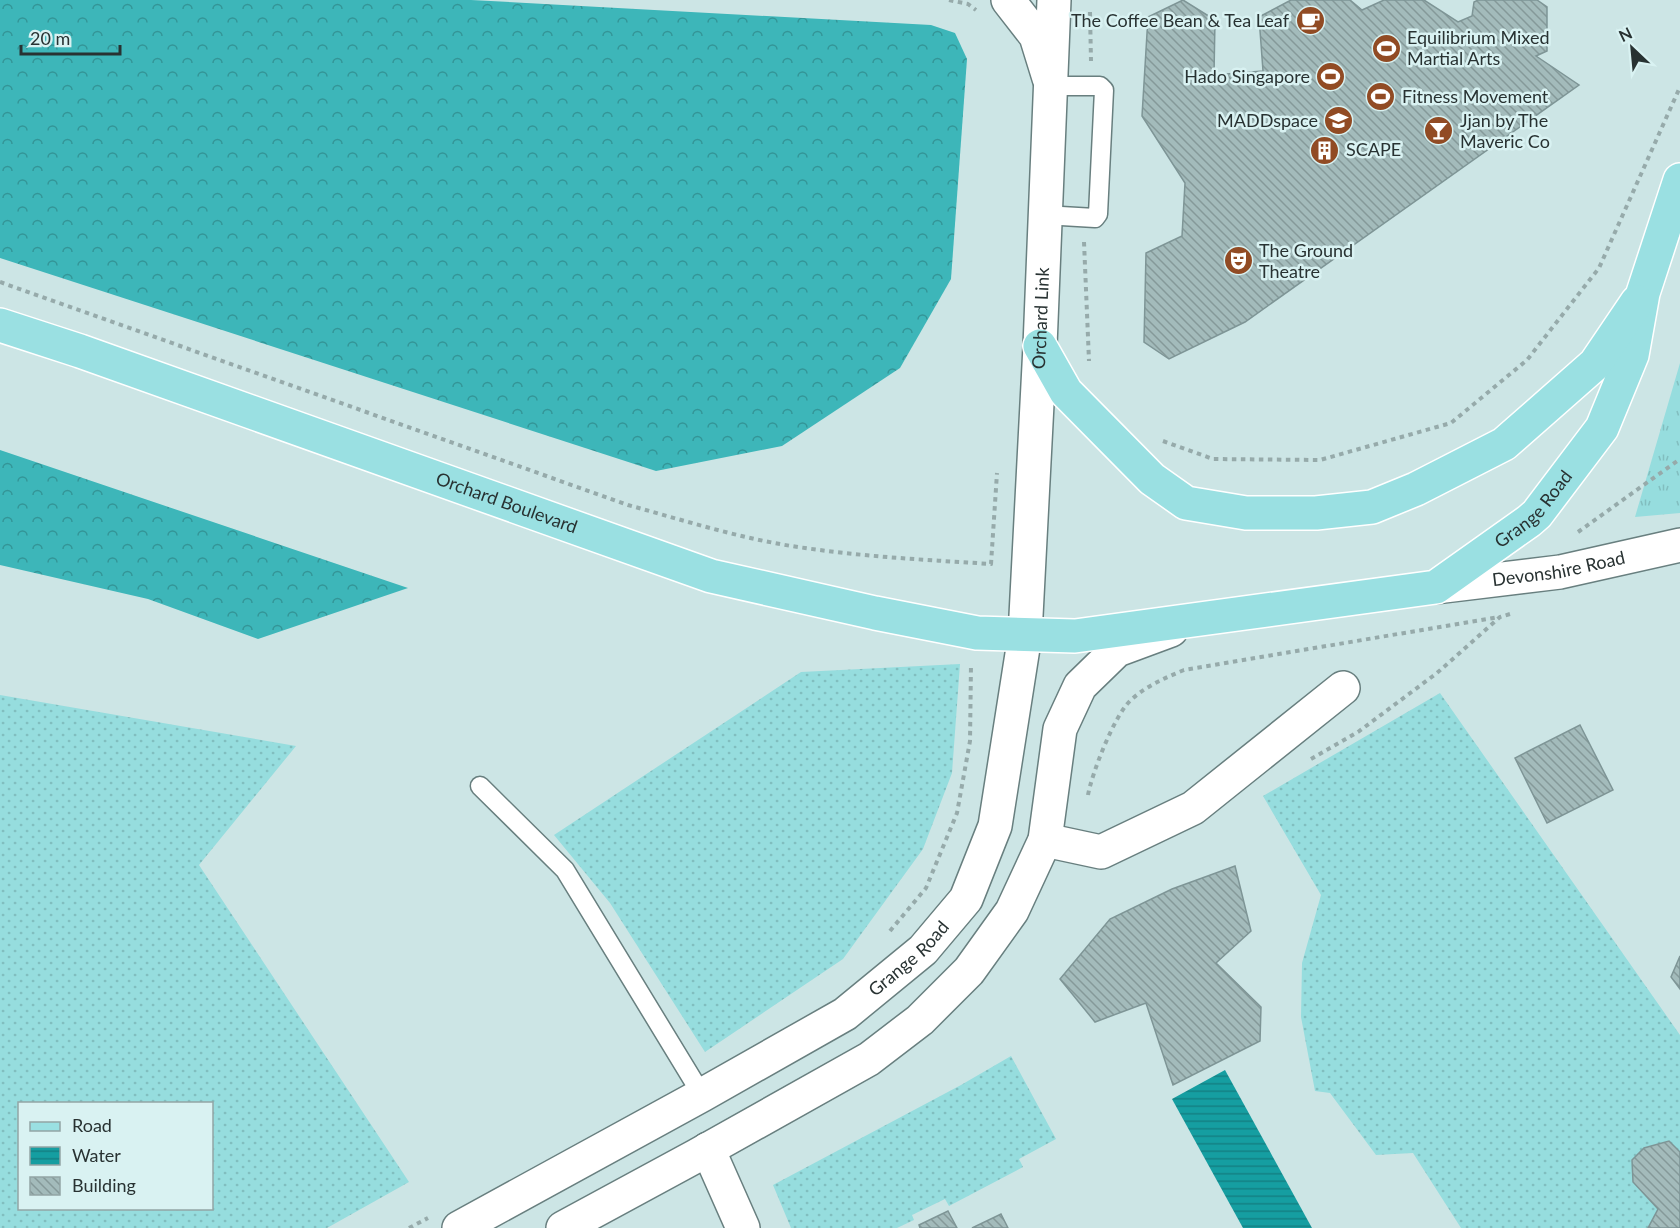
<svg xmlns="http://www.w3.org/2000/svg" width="1680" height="1228" viewBox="0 0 1680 1228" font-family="Lato,sans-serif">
  <defs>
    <pattern id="grass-dots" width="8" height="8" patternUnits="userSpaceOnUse" patternTransform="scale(1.5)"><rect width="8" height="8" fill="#96ddde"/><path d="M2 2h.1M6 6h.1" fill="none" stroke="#81bebf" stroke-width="1.8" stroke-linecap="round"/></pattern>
    <pattern id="forest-crowns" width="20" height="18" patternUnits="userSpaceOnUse" patternTransform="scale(1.5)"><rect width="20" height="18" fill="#3db6b9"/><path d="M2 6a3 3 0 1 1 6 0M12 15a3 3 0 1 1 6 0" fill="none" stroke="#339597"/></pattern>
    <pattern id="park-tufts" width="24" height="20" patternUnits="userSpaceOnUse" patternTransform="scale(1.5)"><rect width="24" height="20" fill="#96ddde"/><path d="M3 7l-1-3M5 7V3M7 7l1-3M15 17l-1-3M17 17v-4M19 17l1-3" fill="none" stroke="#81bebf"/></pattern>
    <pattern id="water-rules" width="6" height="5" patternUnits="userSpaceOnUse" patternTransform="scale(1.5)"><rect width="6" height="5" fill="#159ea1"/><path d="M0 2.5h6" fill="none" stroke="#138184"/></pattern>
    <pattern id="building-back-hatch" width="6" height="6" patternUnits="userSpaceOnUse" patternTransform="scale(1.5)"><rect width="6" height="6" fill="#a3bbbb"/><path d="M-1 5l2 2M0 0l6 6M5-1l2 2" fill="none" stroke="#859999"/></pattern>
  </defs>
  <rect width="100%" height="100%" fill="#cce5e5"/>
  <!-- grass -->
  <g fill="url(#grass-dots)" fill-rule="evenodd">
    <polygon points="960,664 952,773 923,849 843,959 705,1052 610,903 554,835 801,672"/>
    <polygon points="1440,693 1680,1035 1680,1228 1461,1228 1413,1153 1376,1155 1330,1093 1315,1091 1301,1017 1302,963 1321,895 1263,796"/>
    <path d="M0,695L296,746L199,865L409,1182L327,1228H0ZM20,1104H212V1208H20Z"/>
    <polygon points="1011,1056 1056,1139 1019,1159 1023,1167 949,1206 945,1199 912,1215 914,1220 897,1228 791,1228 773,1185 961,1085"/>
  </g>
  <!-- forest -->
  <g fill="url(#forest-crowns)">
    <polygon points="0,0 471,0 931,25 955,33 967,59 951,279 900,368 782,446 656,471 0,258"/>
    <polygon points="0,450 408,588 258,639 148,599 0,565"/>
  </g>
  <!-- park -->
  <polygon fill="url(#park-tufts)" points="1680,363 1680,513 1635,517"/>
  <!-- water -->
  <polygon fill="url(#water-rules)" points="1225,1070 1312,1228 1243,1228 1172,1099"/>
  <!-- building -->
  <g fill="url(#building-back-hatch)" stroke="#7e9596" stroke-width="1.5">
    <polygon points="1183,0 1215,20 1214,75 1263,71 1259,17 1291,0 1350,0 1362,10 1384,0 1424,0 1458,22 1472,16 1474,2 1478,0 1537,0 1547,7 1547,51 1536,56 1579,85 1245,322 1169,359 1144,342 1146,253 1182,236 1185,183 1142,116 1148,17"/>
    <polygon points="1580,725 1613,790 1547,823 1515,758"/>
    <polygon points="1235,866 1251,931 1216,963 1261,1007 1260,1041 1173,1085 1146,1003 1095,1022 1060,979 1110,919 1172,889"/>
    <polygon points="1680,956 1680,989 1671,977"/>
    <polygon points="1669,1141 1680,1152 1680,1228 1648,1228 1658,1209 1633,1182 1632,1160 1644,1148"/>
    <polygon points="948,1211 957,1228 920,1228 919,1225"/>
    <polygon points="1001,1214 1008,1228 972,1228"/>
  </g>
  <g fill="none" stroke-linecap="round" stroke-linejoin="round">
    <defs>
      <g id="lane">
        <polyline points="1044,215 1095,218 1098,214 1104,90 1100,86 1051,86"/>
        <polyline points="480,786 565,870 702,1095"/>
      </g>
      <g id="street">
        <polyline points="1008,0 1036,36 1049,78"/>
        <polyline points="1045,840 1101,852 1193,808 1343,688"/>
        <polyline points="708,1149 743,1228"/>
      </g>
      <g id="secondary">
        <path id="s1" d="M1436,587L1560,572L1680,545"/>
        <path id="s2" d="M459,1228L702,1095L845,1014L923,950L966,899L995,826L1025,635L1040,346L1054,0"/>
        <polyline points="563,1228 696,1156 869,1059 920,1020 969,971 1012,911 1045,840 1060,729 1080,686 1117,650 1171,630"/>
      </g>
      <g id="primary">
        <path id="s3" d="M0,325L80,351L711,576L875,613L977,633L1075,636L1436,587L1529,521L1537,514L1602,428L1632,355L1643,293L1680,180"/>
        <polyline points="1040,346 1066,392 1152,479 1186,503 1246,513 1316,513 1372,507 1416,489 1504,444 1595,364 1637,302"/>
      </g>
    </defs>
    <!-- lane casing -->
    <use href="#lane" stroke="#687f7f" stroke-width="21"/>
    <!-- street casing -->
    <use href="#street" stroke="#687f7f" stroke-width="36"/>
    <!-- secondary casing -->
    <use href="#secondary" stroke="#687f7f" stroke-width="36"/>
    <!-- primary casing -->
    <use href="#primary" stroke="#fff" stroke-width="36"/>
    <!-- path -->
    <g stroke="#96aaaa" stroke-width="4" stroke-dasharray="4.5 4.5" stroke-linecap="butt">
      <polyline points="949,0 968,4 976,10"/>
      <polyline points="1090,12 1091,61"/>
      <polyline points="1084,242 1089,361"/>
      <path d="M0,282L628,505C686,521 745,540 805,548C867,557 929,560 991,564L997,473"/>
      <polyline points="1163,441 1213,459 1320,460 1451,423 1527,360 1599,268 1680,87"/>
      <polyline points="1578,532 1680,459"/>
      <polyline points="1311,759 1358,732 1437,673 1500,617 1510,614"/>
      <path d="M1088,795C1092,773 1115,713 1132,699C1148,685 1165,678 1184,670L1499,617"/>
      <polyline points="890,931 926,888 957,813 970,741 971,664"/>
      <polyline points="409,1228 428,1218"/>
    </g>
    <!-- lane -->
    <use href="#lane" stroke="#fff" stroke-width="18"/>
    <!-- street -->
    <use href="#street" stroke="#fff" stroke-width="33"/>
    <!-- secondary -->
    <use href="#secondary" stroke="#fff" stroke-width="33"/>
    <!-- primary -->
    <use href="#primary" stroke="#9ae0e2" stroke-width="33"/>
  </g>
  <!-- icons -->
  <defs>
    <symbol id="cafe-disc" viewBox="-11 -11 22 22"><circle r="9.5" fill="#914b24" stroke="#d9f2f2"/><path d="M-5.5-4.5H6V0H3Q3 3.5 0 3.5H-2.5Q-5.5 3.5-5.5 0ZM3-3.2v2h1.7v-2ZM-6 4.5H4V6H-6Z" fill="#fff"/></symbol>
    <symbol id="stadium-disc" viewBox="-11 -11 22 22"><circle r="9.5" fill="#914b24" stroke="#d9f2f2"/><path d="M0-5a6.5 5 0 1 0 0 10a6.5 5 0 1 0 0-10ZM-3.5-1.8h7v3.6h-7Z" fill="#fff"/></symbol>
    <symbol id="school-disc" viewBox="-11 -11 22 22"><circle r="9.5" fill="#914b24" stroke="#d9f2f2"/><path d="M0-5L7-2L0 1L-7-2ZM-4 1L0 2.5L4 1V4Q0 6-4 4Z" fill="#fff"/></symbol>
    <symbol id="bar-disc" viewBox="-11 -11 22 22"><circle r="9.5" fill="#914b24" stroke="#d9f2f2"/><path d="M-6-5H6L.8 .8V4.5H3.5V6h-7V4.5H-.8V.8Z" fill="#fff"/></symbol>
    <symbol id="building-disc" viewBox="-11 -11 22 22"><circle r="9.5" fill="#914b24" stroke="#d9f2f2"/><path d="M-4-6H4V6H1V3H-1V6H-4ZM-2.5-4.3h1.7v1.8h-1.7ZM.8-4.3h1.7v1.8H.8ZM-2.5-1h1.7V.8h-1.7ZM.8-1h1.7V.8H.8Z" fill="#fff"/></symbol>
    <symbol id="theatre-disc" viewBox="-11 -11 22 22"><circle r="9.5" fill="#914b24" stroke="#d9f2f2"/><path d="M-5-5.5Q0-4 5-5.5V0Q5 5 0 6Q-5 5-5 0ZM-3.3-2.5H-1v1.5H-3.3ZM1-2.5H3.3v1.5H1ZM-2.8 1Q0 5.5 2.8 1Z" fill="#fff"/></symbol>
  </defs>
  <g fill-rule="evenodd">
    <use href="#cafe-disc" x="1294" y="4" width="33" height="33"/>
    <use href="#stadium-disc" x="1370" y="32" width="33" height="33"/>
    <use href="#stadium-disc" x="1314" y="60" width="33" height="33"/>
    <use href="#stadium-disc" x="1364" y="80" width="33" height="33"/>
    <use href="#school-disc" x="1322" y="104" width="33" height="33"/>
    <use href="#bar-disc" x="1422" y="114" width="33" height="33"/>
    <use href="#building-disc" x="1308" y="134" width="33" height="33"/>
    <use href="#theatre-disc" x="1222" y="244" width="33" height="33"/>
  </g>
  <g text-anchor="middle" stroke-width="5" stroke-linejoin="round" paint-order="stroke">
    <!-- poi labels -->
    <g font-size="18" fill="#283232" stroke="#d9f2f2" text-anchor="start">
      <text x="1289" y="27" text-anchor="end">The Coffee Bean &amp; Tea Leaf</text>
      <text x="1407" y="44">Equilibrium Mixed<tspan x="1407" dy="21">Martial Arts</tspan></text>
      <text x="1310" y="83" text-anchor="end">Hado Singapore</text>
      <text x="1402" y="103">Fitness Movement</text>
      <text x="1318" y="127" text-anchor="end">MADDspace</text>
      <text x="1460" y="127">Jjan by The<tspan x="1460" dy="21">Maveric Co</tspan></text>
      <text x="1346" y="156">SCAPE</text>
      <text x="1259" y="257">The Ground<tspan x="1259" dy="21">Theatre</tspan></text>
    </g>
    <!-- street labels -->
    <g font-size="18" fill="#283232" stroke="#d9f2f2">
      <text dy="6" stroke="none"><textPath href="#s2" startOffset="1198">Orchard Link</textPath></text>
      <text dy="6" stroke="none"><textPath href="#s3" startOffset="537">Orchard Boulevard</textPath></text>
      <text dy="6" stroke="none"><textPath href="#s3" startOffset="1614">Grange Road</textPath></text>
      <text dy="6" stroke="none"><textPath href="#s1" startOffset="124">Devonshire Road</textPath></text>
      <text dy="6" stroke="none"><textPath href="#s2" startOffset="526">Grange Road</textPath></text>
    </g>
  </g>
  <!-- legend -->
  <rect x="18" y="1102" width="195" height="108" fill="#d9f2f2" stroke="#92a5a5" stroke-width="1.5"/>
  <rect x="30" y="1122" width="30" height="9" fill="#9ae0e2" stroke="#92a5a5" stroke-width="1.5"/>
  <text x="72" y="1132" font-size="18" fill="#283232">Road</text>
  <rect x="30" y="1147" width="30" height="18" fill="url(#water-rules)" stroke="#92a5a5" stroke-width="1.5"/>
  <text x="72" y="1162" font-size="18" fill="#283232">Water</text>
  <rect x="30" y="1177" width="30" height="18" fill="url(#building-back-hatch)" stroke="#92a5a5" stroke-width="1.5"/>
  <text x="72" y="1192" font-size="18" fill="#283232">Building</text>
  <!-- north arrow -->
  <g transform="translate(1632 48) rotate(334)" stroke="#d9f2f2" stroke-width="4.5" paint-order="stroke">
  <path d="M0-4.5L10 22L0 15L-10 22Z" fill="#283232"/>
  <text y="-9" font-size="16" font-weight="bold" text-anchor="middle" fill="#283232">N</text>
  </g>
  <!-- scale -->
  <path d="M21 45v9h99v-9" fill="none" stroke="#283232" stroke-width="3"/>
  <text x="30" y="45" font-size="18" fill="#283232" stroke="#d9f2f2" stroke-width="4.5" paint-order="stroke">20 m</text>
</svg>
